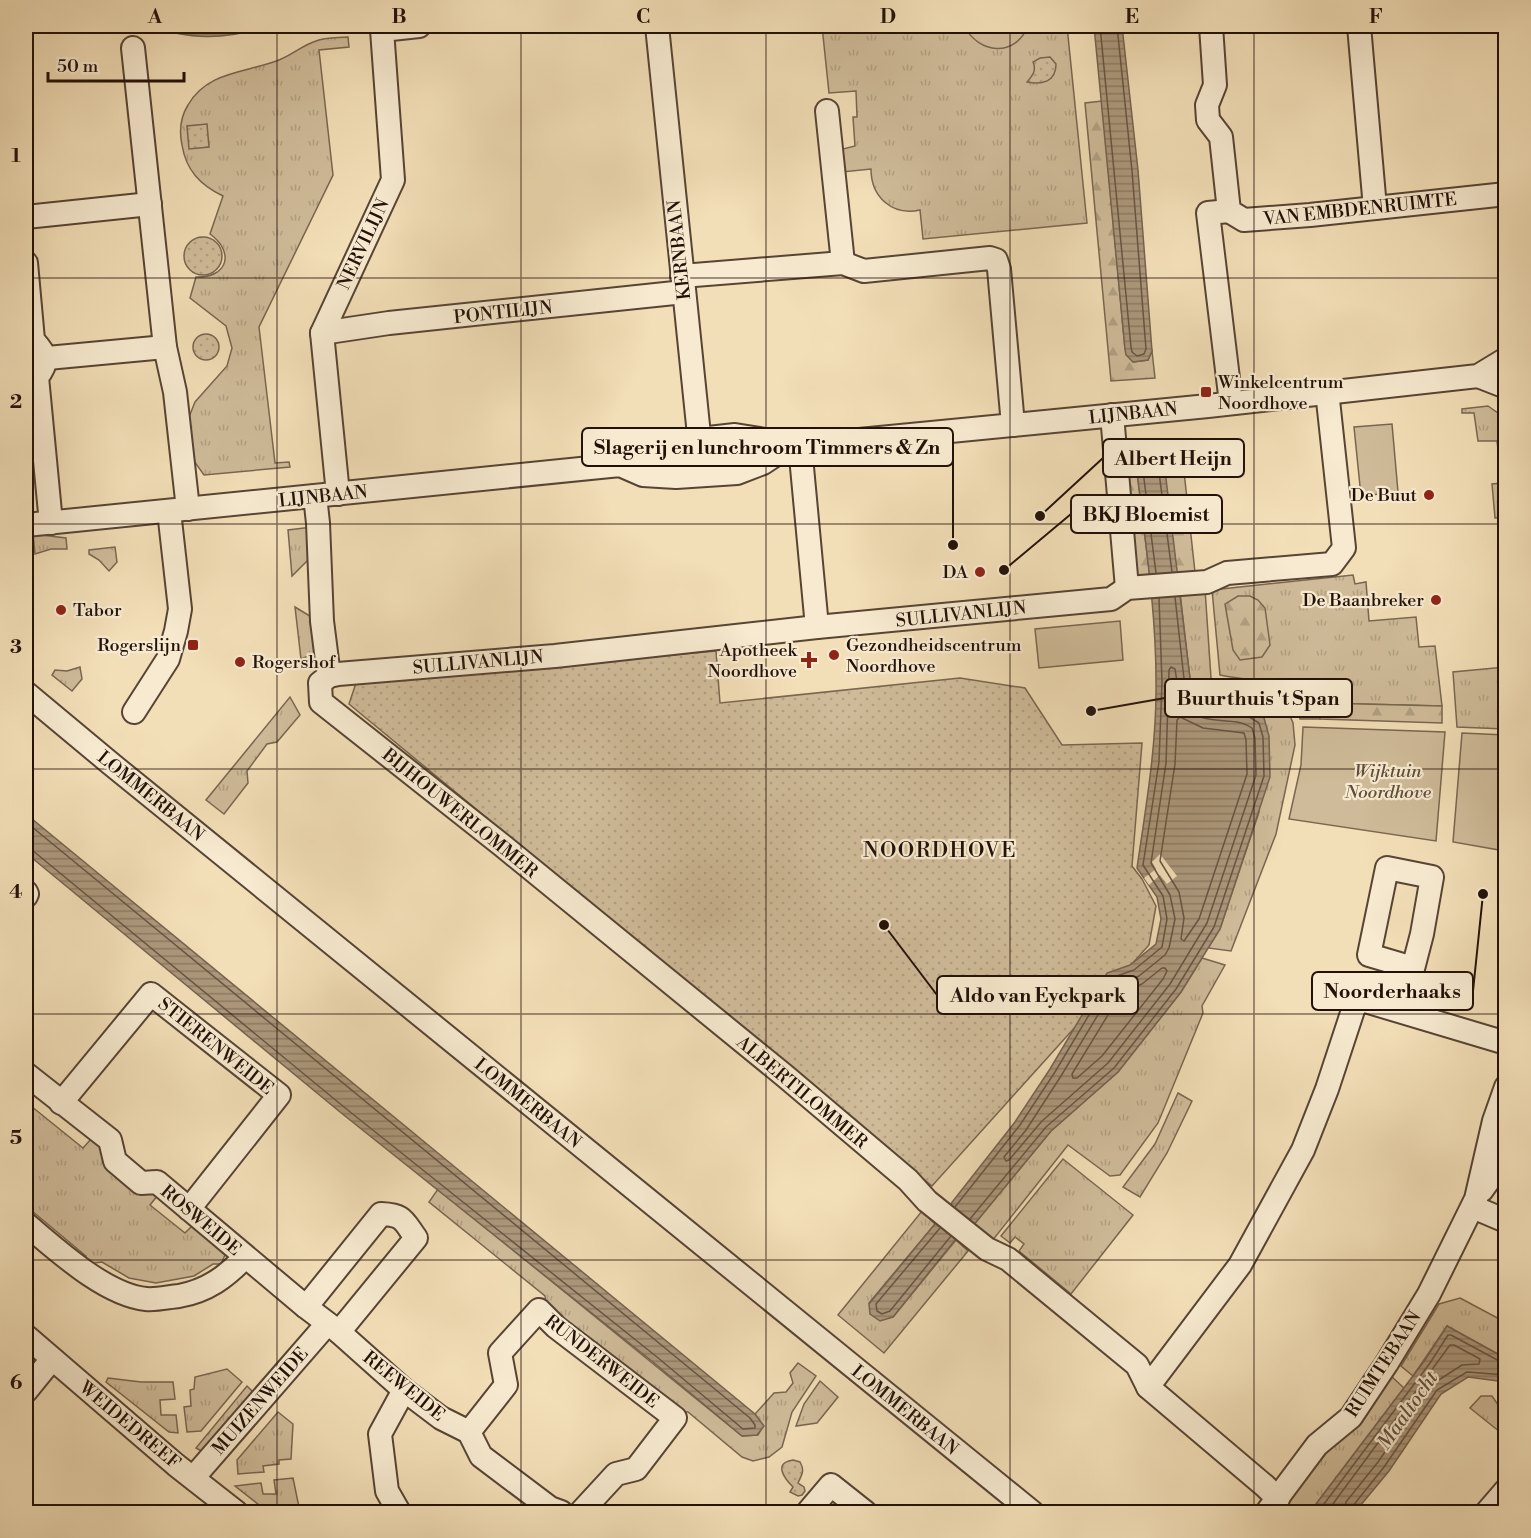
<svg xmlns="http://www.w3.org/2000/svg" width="1531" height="1538" viewBox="0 0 1531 1538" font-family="'Libre Bodoni',serif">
  <defs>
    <pattern id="grass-tufts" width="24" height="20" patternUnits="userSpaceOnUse" patternTransform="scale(1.5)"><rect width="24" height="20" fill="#cfbb99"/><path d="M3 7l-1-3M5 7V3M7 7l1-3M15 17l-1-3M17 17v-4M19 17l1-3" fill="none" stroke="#b1a082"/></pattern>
    <pattern id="forest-firs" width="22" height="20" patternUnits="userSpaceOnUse" patternTransform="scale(1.5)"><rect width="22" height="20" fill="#cfbb99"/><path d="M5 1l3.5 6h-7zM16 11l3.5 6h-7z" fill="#b1a082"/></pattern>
    <pattern id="park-dots" width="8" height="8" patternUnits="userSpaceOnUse" patternTransform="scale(1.5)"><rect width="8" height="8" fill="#cfbb99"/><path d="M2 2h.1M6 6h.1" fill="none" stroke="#b1a082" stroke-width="1.8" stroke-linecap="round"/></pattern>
    <pattern id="water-rules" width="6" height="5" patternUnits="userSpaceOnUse" patternTransform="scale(1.5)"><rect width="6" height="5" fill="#ac987c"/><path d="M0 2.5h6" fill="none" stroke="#8c7b64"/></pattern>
  </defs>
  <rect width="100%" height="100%" fill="#f2deb7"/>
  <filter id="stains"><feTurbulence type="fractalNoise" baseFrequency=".00333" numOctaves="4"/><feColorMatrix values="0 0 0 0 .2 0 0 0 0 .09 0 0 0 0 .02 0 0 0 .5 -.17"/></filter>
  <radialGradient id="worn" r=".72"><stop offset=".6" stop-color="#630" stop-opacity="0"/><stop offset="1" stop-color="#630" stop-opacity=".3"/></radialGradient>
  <!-- grass -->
  <g fill="url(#grass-tufts)" stroke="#796650" stroke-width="1.5">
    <path d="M822,26H1067L1087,223L923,239L920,210C892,216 871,197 871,169L842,172L839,150L855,146L853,117H857L856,91L829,93Z"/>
    <path d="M348,37L349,47L319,50L333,175L259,327L275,463L289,462L290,467L204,475L189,454L187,422L195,402L227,366L232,348L226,326L190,298L196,277C228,278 235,252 210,234L223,196C200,185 186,170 182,145C179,131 180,118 188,105C207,71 246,73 279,60C292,55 303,45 316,41C325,37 338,38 348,37Z"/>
    <polygon points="1488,406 1505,418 1505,517 1495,518 1492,484 1502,483 1497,441 1478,441 1474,413 1462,413 1462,409"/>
    <polygon points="312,527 315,553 292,576 288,530"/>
    <polygon points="33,534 66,538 67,549 51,549 35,554"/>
    <polygon points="115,547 117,562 109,571 99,560 89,554 89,550"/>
    <path d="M1353,575L1355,584L1366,582L1369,621L1416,617L1419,647L1435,646L1442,706L1321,703L1320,719H1300C1286,678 1255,682 1220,675L1212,590Z"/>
    <polygon points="1205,589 1211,678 1215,684 1267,691 1286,706 1293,723 1295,745 1276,834 1231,951 1208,948 1220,929 1259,812 1264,718 1248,709 1208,706 1197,701 1191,687 1180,593"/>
    <polygon points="295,607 318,621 321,651 301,659"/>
    <polygon points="80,667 82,679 72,691 52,675 55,670 67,671"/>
    <polygon points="1505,667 1505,729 1457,727 1453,672"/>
    <polygon points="290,697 300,715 277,742 267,744 247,771 248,783 224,814 206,800"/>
    <polygon points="1202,958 1225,965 1202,1006 1203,1013 1158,1123 1120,1175 1110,1176 1068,1145 992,1241 972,1227 1051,1131 1118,1072 1181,992"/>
    <polygon points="1178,1093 1192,1101 1167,1153 1140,1197 1123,1187 1155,1144"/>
    <polygon points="26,1102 83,1148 91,1139 158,1195 150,1205 185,1233 193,1225 225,1255 221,1264 213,1264 194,1276 156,1283 129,1278 102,1262 87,1264 82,1261 86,1256 26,1206"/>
    <polygon points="1063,1159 1133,1215 1071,1294 1019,1251 1024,1244 1015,1237 1010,1243 1001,1236"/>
    <polygon points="438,1189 742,1436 758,1435 763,1426 755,1414 774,1393 786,1392 793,1383 790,1373 798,1363 816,1376 792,1412 782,1447 769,1457 753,1461 742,1457 688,1412 677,1411 546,1304 545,1296 429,1202"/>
    <polygon points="922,1211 935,1224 869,1303 893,1317 956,1240 968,1251 884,1353 838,1315"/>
    <polygon points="1460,1298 1505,1322 1505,1358 1447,1326 1413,1376 1401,1366 1439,1304"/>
    <polygon points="227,1369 242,1382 201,1431 187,1432 184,1407 191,1406 190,1390 194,1389 195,1377"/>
    <polygon points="1391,1376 1404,1388 1310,1512 1278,1512 1327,1452 1365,1415"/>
    <polygon points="108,1378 141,1382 173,1382 175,1399 160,1400 161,1415 176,1415 178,1433 169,1432 106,1382"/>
    <polygon points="820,1381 838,1397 817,1423 796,1426 804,1404"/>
    <polygon points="247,1386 253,1392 203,1452 196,1448"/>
    <polygon points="1481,1396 1492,1396 1505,1415 1505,1436 1470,1408"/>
    <polygon points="278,1412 293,1424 291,1459 279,1460 279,1464 263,1466 264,1472 238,1474 237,1460"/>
    <polygon points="293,1478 300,1512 268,1512 235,1486 261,1483 263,1494 276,1494 274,1480"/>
  </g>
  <!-- forest -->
  <g fill="url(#forest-firs)" stroke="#796650" stroke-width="1.5">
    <polygon points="1102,101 1125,349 1133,362 1148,360 1152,351 1155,378 1111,381 1085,103"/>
    <polygon points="1177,440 1181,444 1195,572 1176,575 1138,460 1138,480 1150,578 1140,578 1129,568 1121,446"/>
    <polygon points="1238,596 1250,596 1258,600 1265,608 1270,645 1262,657 1240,660 1233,650 1225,604"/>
    <polygon points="1321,703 1442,706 1442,723 1320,719"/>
  </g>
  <!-- park -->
  <g fill="url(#park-dots)" stroke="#796650" stroke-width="1.5">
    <path d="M1050,57L1056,64C1056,82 1042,85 1027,82C1032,76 1037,71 1033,62L1040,58Z"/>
    <polygon points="207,124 209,147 189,149 187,126"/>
    <circle cx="203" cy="256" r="19"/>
    <circle cx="206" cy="347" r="13"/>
    <polygon points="716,651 720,703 960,678 1025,688 1062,745 1142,743 1132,866 1142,879 1156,906 1149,945 932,1186 349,704 356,683"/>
    <path d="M793,1460L800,1462C805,1471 802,1474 798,1483L804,1487L805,1491L802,1495L798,1496L790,1492L793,1487C784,1478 773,1463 793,1460Z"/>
  </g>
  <!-- garden -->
  <g fill="#cfbb99" stroke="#796650" stroke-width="1.5">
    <path d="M964,26H1028C1015,58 979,54 964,26Z"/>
    <polygon points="1392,424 1398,492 1361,496 1354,427"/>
    <polygon points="1120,621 1123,660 1039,668 1035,629"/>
    <polygon points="1303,727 1445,732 1436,841 1289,819 1301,765"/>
    <polygon points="1462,733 1505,735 1505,851 1453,842"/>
  </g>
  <!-- water -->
  <g fill="url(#water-rules)" stroke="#75624e" stroke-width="1.5">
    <path d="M144,26H267C222,42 189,38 144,26Z"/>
    <polygon points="1094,26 1122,26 1138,170 1152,351 1148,360 1133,362 1126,355 1125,349"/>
    <path d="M1145,453H1155L1164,462L1191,687L1197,701L1208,706L1248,709L1264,718L1269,736L1270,777L1220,929L1181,992L1118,1072L1051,1131L972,1227L955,1240L893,1317L880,1321L870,1314L869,1304L935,1224L1015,1122L1050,1069L1107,973L1130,965L1156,944L1161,919L1157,897L1137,868C1146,806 1157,744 1156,681C1156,613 1146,547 1138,480V460Z"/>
    <polygon points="26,814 755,1414 764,1426 757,1435 742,1436 653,1362 340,1112 26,853"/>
    <polygon points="1447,1326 1505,1358 1505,1382 1468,1377 1441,1394 1389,1471 1355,1512 1310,1512 1425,1360"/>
  </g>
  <!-- pier -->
  <polygon fill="#f2deb7" points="1160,854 1177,876 1167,884 1160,875 1149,885 1144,878 1156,869 1152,862"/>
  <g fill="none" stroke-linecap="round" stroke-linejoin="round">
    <!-- shore -->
    <g stroke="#685442" stroke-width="1.5">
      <path d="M166,26C194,31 220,33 247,26"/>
      <polyline points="1100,26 1131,347 1132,352 1137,356 1144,354 1146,349 1132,171 1117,26"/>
      <polyline points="1156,573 1144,479 1144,463 1148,459 1153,460 1158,465 1172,572"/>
      <path d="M1171,667L1175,669C1181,709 1184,718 1226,721C1236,722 1244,722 1252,728L1255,738L1256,775L1207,923L1170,984L1108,1063L1042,1121L1009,1160L1006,1161L1004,1157L1026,1130L1061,1076L1116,985L1139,976L1165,955L1169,948L1175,919L1170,895L1151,863L1166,763L1169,670Z"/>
      <polygon points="1180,717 1203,728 1244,733 1246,740 1247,774 1199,919 1184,941 1181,939 1184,918 1179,892 1160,861 1175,764 1177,720"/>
      <polyline points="26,822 750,1418 755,1425 755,1428 743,1429 657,1357 344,1107 32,850 26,849"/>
      <polygon points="1162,968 1165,968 1167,971 1163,979 1102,1056 1077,1078 1073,1078 1072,1074 1122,992 1142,984"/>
      <polyline points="955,1207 1020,1125 1055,1072 1111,978 1134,970 1162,947 1167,919 1163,896 1143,865 1159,762 1162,682 1159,598"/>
      <polyline points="970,1219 1046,1127 1114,1068 1176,989 1214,927 1264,776 1263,737 1259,723 1246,715 1206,712 1191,704 1185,688 1175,597"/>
      <polyline points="940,1228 876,1304 877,1311 882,1314 890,1311 951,1236"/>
      <polyline points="1318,1512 1430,1363 1448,1335 1451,1335 1501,1362 1506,1362"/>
      <polyline points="1327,1512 1450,1345 1454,1345 1480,1359 1479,1364 1462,1365 1431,1385 1378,1462 1346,1502 1344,1512"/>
      <polyline points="1351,1512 1352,1507 1384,1467 1437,1390 1467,1372 1506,1375"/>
    </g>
    <defs>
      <g id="minor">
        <polyline points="657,26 703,474"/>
        <polyline points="1211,26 1215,85 1207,105 1208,120 1221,137 1229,211 1244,220 1310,215 1506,194"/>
        <polyline points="1359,26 1375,208"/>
        <polyline points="133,48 165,347 175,392 188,509"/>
        <polyline points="827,111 843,263"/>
        <polyline points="1229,211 1208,213 1231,403"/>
        <polyline points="26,217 150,204"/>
        <path d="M26,263L33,340C46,354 50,361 37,377L51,523"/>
        <polyline points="682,276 843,263 864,271 990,258 996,260 999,269 1013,425"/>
        <polyline points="322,333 389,323 684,292"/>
        <polyline points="26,360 165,347"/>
        <polyline points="1478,376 1506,387"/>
        <polyline points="1112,415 1127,588"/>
        <polyline points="800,446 817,627"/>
        <polyline points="620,465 642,449 673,442 735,435 760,439 787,447 1208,406 1478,376 1506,359"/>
        <polyline points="338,494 322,333 393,180 382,30 419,26"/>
        <polyline points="315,496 318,523 322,621 329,676"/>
        <polyline points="26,525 620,465 643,475 676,477 737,473 763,463 787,447"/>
        <polyline points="26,693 110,763 1032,1512"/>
        <polyline points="134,712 168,659 176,631 180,609 169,511"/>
        <polyline points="26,892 27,894 26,896"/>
        <polyline points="1402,1011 1422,934 1432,877 1387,868 1369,955 1413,968"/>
        <polyline points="26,1074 110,1140 115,1161 141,1183 157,1182 306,1307 339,1332 404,1390 441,1418 469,1432 481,1456 550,1508 561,1512"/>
        <polyline points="61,1103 151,994 279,1095 189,1209"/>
        <polyline points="1482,1190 1506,1156"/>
        <polyline points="1473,1207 1506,1221"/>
        <path d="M26,1224C56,1249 105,1295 146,1299C157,1300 168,1297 179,1296C207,1291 226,1277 245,1257"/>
        <path d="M306,1307L381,1214C404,1215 403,1220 416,1238L339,1332"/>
        <polyline points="26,1336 176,1465 236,1512"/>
        <polyline points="1148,1387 1240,1265 1303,1150 1327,1089 1354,1007 1362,1000 1506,1043"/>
        <polyline points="26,1391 52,1359"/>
        <polyline points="469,1432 506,1385 500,1353 539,1310 556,1327 675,1418 636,1469 616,1474 581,1512"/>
        <polyline points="193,1478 327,1324"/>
        <polyline points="1278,1499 1265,1486 1148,1387 1137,1365 1008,1259 987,1249 927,1201 908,1180 785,1076 503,846 321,702 320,683 329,676 338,674 555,656 817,627 1111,599 1127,588 1207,582 1227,573 1332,564 1344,548 1327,391"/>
        <polyline points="399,1512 387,1491 380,1434 404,1390"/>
        <polyline points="808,1512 831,1485 865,1512"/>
        <polyline points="1267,1512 1317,1445 1351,1417 1387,1363 1429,1294 1476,1199 1494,1121 1506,1087"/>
        <polyline points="1487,1512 1506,1490"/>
      </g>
    </defs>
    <!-- minor casing -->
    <use href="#minor" stroke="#574434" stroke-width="26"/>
    <!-- minor -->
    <use href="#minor" stroke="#f7ead0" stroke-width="22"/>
  </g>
  <!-- grid -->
  <path fill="none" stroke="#231108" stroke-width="1.5" stroke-opacity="0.55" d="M277,26V1512M521,26V1512M766,26V1512M1010,26V1512M1254,26V1512M26,278H1506M26,524H1506M26,769H1506M26,1014H1506M26,1260H1506"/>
  <!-- markers -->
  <g fill="#8f2418" stroke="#f7ead0" stroke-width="2">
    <rect x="1200" y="386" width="12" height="12" rx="3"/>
    <circle cx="1429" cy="495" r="6"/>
    <circle cx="980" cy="572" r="6"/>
    <circle cx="1436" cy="600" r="6"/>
    <circle cx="61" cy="610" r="6"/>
    <rect x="187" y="639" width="12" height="12" rx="3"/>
    <circle cx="834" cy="655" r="6"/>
    <path d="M806 651h6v6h6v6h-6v6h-6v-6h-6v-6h6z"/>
    <circle cx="240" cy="662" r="6"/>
  </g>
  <g text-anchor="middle" stroke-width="4.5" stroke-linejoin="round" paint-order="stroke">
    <!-- street labels -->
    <g font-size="18" fill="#231108" stroke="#f7ead0">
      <text transform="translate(1360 209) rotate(-6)" y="6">VAN EMBDENRUIMTE</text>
      <text transform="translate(363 244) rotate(-65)" y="6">NERVILIJN</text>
      <text transform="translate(679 250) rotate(-96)" y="6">KERNBAAN</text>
      <text transform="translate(503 312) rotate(-6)" y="6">PONTILIJN</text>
      <text transform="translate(1133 413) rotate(-6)" y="6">LIJNBAAN</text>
      <text transform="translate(323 496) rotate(-6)" y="6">LIJNBAAN</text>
      <text transform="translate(961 614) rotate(-6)" y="6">SULLIVANLIJN</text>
      <text transform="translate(478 662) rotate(-5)" y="6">SULLIVANLIJN</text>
      <text transform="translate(151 796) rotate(39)" y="6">LOMMERBAAN</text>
      <text transform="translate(460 813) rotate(39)" y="6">BIJHOUWERLOMMER</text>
      <text transform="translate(216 1046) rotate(39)" y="6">STIERENWEIDE</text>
      <text transform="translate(802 1092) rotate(40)" y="6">ALBERTILOMMER</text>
      <text transform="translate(528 1103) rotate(39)" y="6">LOMMERBAAN</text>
      <text transform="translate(201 1220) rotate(40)" y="6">ROSWEIDE</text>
      <text transform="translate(602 1361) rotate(38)" y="6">RUNDERWEIDE</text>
      <text transform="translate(1383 1364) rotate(-57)" y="6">RUIMTEBAAN</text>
      <text transform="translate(404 1386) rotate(39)" y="6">REEWEIDE</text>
      <text transform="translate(260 1401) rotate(-49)" y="6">MUIZENWEIDE</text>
      <text transform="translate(905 1410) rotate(39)" y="6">LOMMERBAAN</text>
      <text transform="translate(130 1425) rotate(40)" y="6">WEIDEDREEF</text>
    </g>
    <!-- poi labels -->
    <g font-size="18" fill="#231108" stroke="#f7ead0" text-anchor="end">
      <text x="1218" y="388" text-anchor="start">Winkelcentrum<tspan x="1218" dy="21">Noordhove</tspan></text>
      <text x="1417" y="501">De Buut</text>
      <text x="968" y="578">DA</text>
      <text x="1424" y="606">De Baanbreker</text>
      <text x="73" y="616" text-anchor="start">Tabor</text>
      <text x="181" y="651">Rogerslijn</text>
      <text x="846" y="651" text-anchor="start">Gezondheidscentrum<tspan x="846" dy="21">Noordhove</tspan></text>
      <text x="797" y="656">Apotheek<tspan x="797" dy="21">Noordhove</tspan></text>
      <text x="252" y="668" text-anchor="start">Rogershof</text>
    </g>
    <!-- park labels -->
    <g font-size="18" font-style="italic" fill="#5f4c3b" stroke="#f7ead0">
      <text x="1388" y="777">Wijktuin<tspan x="1388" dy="21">Noordhove</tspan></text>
    </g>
    <!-- water labels -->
    <g font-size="20" font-style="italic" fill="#614e3c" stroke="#f7ead0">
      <text transform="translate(1407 1410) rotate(-55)" y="7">Maaltocht</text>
    </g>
    <!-- quarter labels -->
    <g font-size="21" letter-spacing="1.5" fill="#231108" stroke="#f7ead0">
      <text x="940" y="857">NOORDHOVE</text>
    </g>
  </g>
  <!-- callouts -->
  <path fill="none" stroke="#231108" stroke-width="2" d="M953 545L953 447M1040 516L1103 458M1004 570L1071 514M1091 711L1165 698M1483 894L1473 991M884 925L937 995"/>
  <g fill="#231108" stroke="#f7ead0" stroke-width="2">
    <circle cx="953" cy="545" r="6"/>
    <circle cx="1040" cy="516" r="6"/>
    <circle cx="1004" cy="570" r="6"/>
    <circle cx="1091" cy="711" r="6"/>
    <circle cx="1483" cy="894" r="6"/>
    <circle cx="884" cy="925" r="6"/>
  </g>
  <g fill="#f7ead0" stroke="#231108" stroke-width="2">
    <rect x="582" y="428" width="371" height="38" rx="6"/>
    <rect x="1103" y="439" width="141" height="38" rx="6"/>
    <rect x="1071" y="495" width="151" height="38" rx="6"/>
    <rect x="1165" y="679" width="187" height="38" rx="6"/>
    <rect x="1312" y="972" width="161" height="38" rx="6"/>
    <rect x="937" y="976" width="201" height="38" rx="6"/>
  </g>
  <g font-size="20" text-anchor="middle" font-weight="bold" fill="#231108">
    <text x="767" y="454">Slagerij en lunchroom Timmers &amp; Zn</text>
    <text x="1173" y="465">Albert Heijn</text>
    <text x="1146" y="521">BKJ Bloemist</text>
    <text x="1258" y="705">Buurthuis 't Span</text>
    <text x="1392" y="998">Noorderhaaks</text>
    <text x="1038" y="1002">Aldo van Eyckpark</text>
  </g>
  <!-- margin -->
  <rect width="1531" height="1538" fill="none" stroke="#f2deb7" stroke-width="66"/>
  <!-- scale -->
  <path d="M48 72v9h136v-9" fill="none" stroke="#231108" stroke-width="3"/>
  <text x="57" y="72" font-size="18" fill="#231108" stroke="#f7ead0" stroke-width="4.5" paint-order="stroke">50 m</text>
  <rect x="33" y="33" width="1465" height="1472" fill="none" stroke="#231108" stroke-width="2"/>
  <g font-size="20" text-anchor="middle" font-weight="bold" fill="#231108">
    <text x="155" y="23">A</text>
    <text x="399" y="23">B</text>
    <text x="643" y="23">C</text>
    <text x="888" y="23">D</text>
    <text x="1132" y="23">E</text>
    <text x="1376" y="23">F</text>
    <text x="16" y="162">1</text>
    <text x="16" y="408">2</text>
    <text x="16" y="653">3</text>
    <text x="16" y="898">4</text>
    <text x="16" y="1144">5</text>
    <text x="16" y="1389">6</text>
  </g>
  <rect width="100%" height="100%" filter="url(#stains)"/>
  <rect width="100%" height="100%" fill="url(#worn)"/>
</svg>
